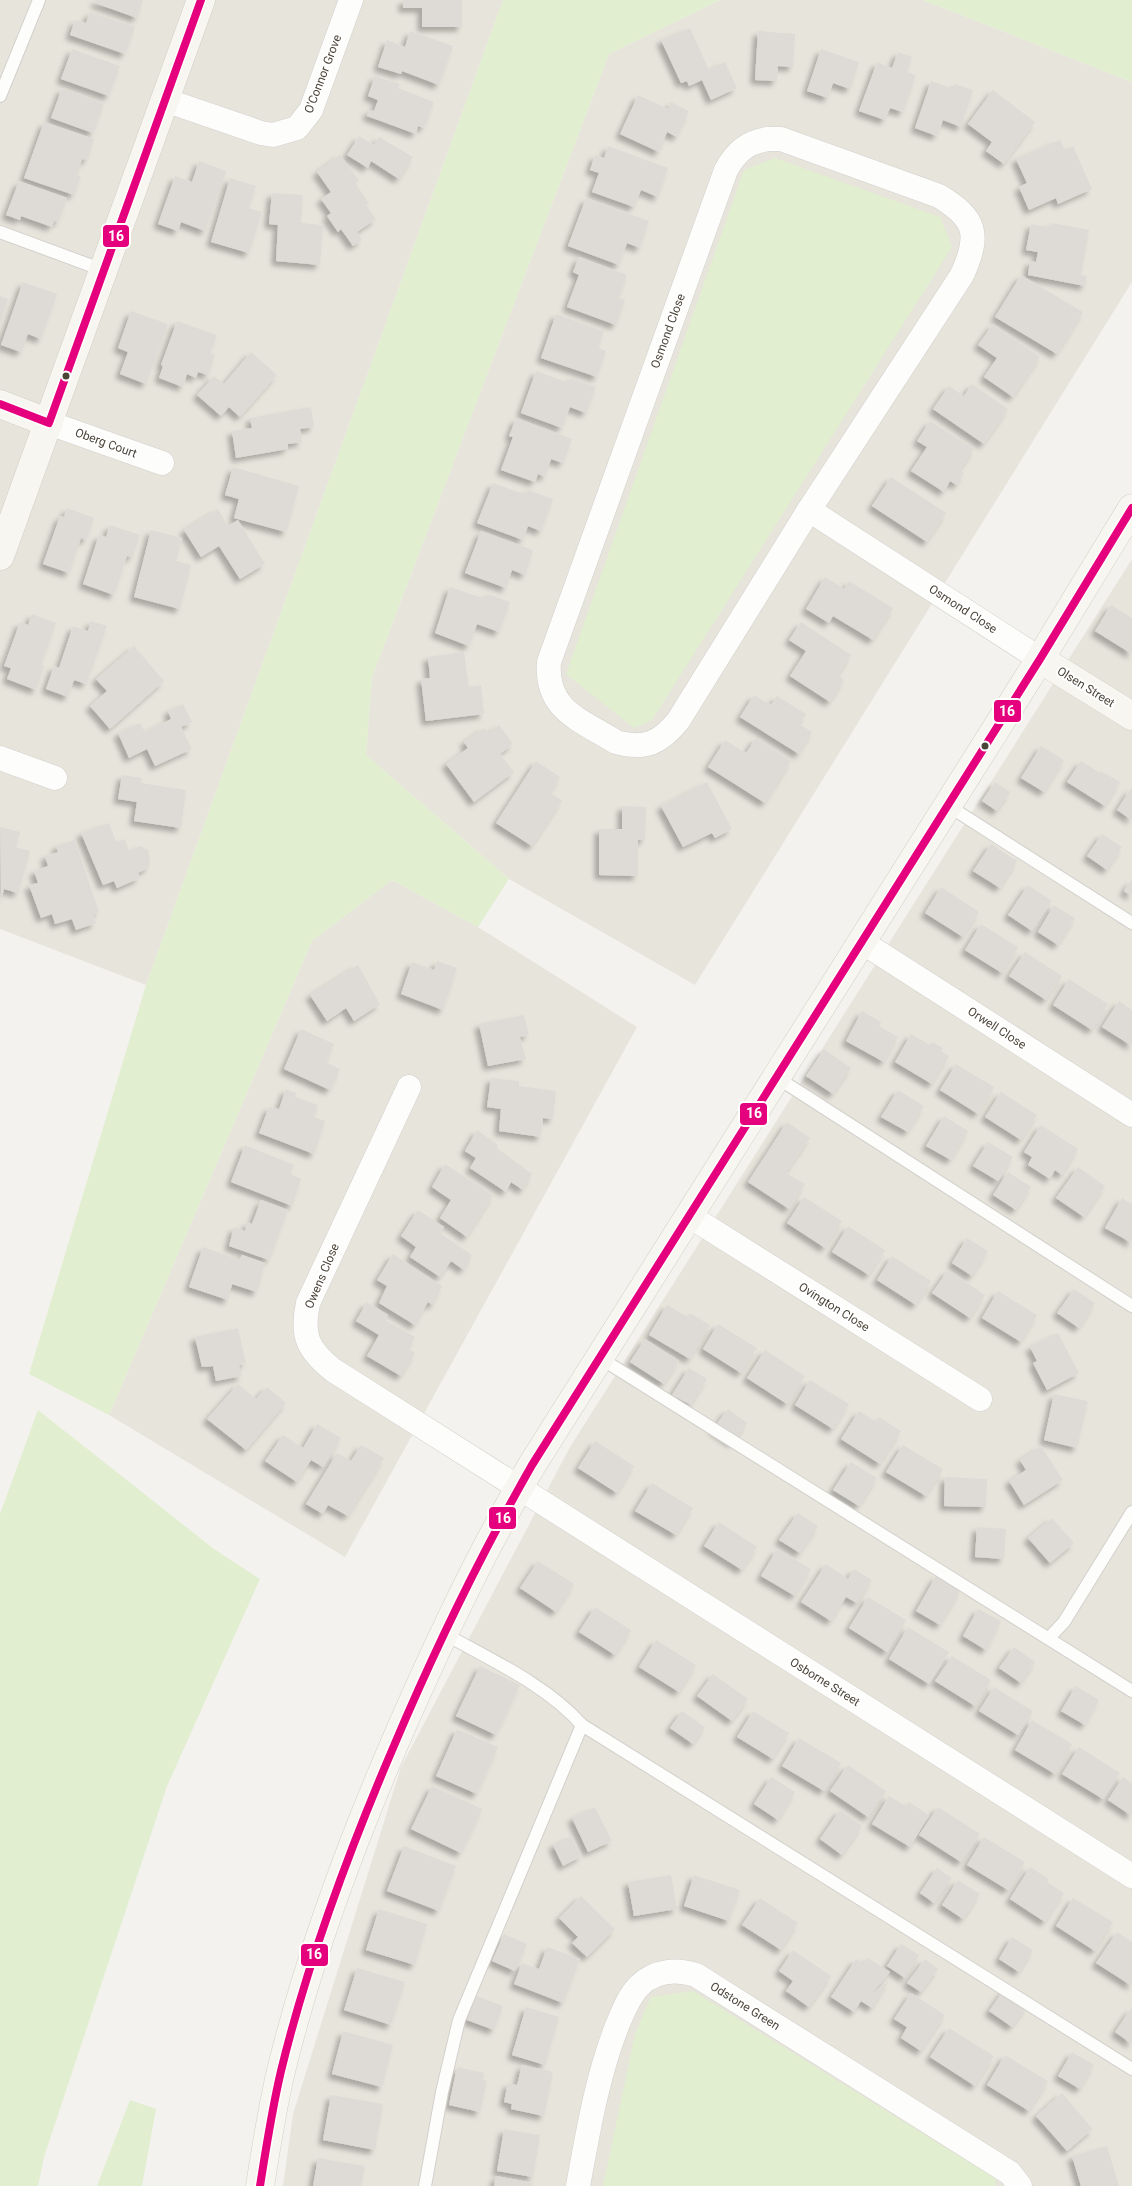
<svg xmlns="http://www.w3.org/2000/svg" width="1132" height="2186" viewBox="0 0 1132 2186" font-family="Roboto,sans-serif">
  <defs>
    <filter id="shadow"><feDropShadow dx="-4.5" dy="4.5" stdDeviation="2.5" flood-color="#0004"/></filter>
  </defs>
  <rect width="100%" height="100%" fill="#f4f2ee"/>
  <!-- residential -->
  <g fill="#e7e4dc">
    <polygon points="0,0 503,0 146,985 0,929"/>
    <polygon points="720,0 923,0 1132,82 1132,282 695,985 509,879 366,755 372,677 609,54"/>
    <polygon points="1132,559 1132,2186 283,2186 293,2114 401,1767 570,1447"/>
    <polygon points="392,880 478,927 637,1027 345,1557 109,1415 312,941"/>
  </g>
  <!-- green -->
  <g fill="#e1eecf">
    <polygon points="503,0 720,0 609,54 372,677 366,755 509,879 478,927 392,880 312,941 109,1415 29,1374 146,985"/>
    <polygon points="923,0 1132,0 1132,82"/>
    <polygon points="775,158 940,217 952,247 652,720 634,728 566,674 744,170"/>
    <polygon points="38,1410 214,1549 260,1579 167,1786 44,2157 38,2186 0,2186 0,1514"/>
    <polygon points="693,1991 996,2179 995,2186 603,2186 635,2034 651,1997"/>
    <polygon points="130,2100 156,2109 142,2186 97,2186"/>
  </g>
  <!-- building -->
  <g fill="#dedbd6" filter="url(#shadow)">
    <polygon points="96,0 143,0 137,18 95,3"/>
    <polygon points="403,0 462,0 462,27 422,27 422,8 403,8"/>
    <polygon points="90,12 135,27 125,54 70,35 75,20 86,23"/>
    <polygon points="690,28 709,70 725,62 737,88 711,100 702,80 689,86 687,81 681,83 661,40"/>
    <polygon points="410,31 453,46 439,85 402,71 401,74 378,67 387,40 405,47"/>
    <polygon points="758,31 795,34 793,67 778,66 777,81 755,80"/>
    <polygon points="72,49 120,66 109,96 61,79"/>
    <polygon points="821,49 859,62 850,89 833,83 828,98 807,91"/>
    <polygon points="898,52 912,57 907,72 916,75 903,112 890,108 885,120 859,111 877,62 892,68"/>
    <polygon points="375,76 400,84 398,88 434,102 424,128 418,126 416,134 367,116 369,110 374,111 378,100 368,96"/>
    <polygon points="931,81 953,89 955,84 973,90 961,127 943,120 937,136 915,128"/>
    <polygon points="62,88 104,104 93,133 51,118"/>
    <polygon points="993,90 1035,122 1004,164 986,151 992,142 968,124"/>
    <polygon points="638,95 668,109 671,102 689,111 677,137 667,132 659,152 620,134"/>
    <polygon points="44,122 94,139 87,160 82,159 77,175 81,176 74,195 24,178"/>
    <polygon points="359,136 374,145 379,137 413,157 399,179 371,161 368,168 347,155"/>
    <polygon points="1060,140 1065,150 1073,146 1092,189 1058,204 1056,198 1029,210 1019,187 1027,183 1016,159"/>
    <polygon points="608,146 668,168 658,197 641,190 634,207 592,192 599,173 590,170 595,155 604,158"/>
    <polygon points="340,155 359,180 355,183 369,203 366,205 376,219 357,232 362,240 353,246 341,229 338,232 327,216 331,213 321,199 331,192 317,172"/>
    <polygon points="199,161 226,171 205,231 181,222 178,231 158,224 175,176 192,182"/>
    <polygon points="230,178 256,186 249,208 262,212 249,253 211,242"/>
    <polygon points="19,181 67,198 58,222 54,221 52,227 21,216 20,220 6,215"/>
    <polygon points="272,193 303,195 301,223 323,225 320,265 276,261 278,225 269,224"/>
    <polygon points="586,198 649,221 640,248 627,243 619,265 568,246"/>
    <polygon points="1053,223 1089,230 1081,275 1087,276 1085,286 1028,275 1030,261 1036,262 1038,252 1026,250 1031,224 1049,227"/>
    <polygon points="579,257 627,275 619,298 625,300 616,325 567,307 579,275 573,272"/>
    <polygon points="1021,275 1083,312 1057,354 995,317"/>
    <polygon points="23,282 57,294 41,339 28,334 21,352 1,345"/>
    <polygon points="0,296 8,299 0,323"/>
    <polygon points="131,311 168,324 146,384 120,374 128,352 118,348"/>
    <polygon points="556,314 604,331 598,348 606,351 597,377 541,358"/>
    <polygon points="177,321 217,335 210,353 215,355 208,375 198,372 196,378 187,374 183,387 159,378 163,366 161,365"/>
    <polygon points="993,324 1040,357 1013,397 984,377 997,358 978,345"/>
    <polygon points="251,352 277,375 240,417 229,407 221,416 197,395 214,376 224,384"/>
    <polygon points="536,371 569,383 570,378 596,387 586,413 570,407 562,428 521,413"/>
    <polygon points="972,384 1008,409 984,444 933,409 949,386 964,396"/>
    <polygon points="311,407 314,427 300,429 302,442 288,444 288,449 236,458 232,431 252,428 250,418"/>
    <polygon points="516,418 572,439 563,463 551,459 545,477 538,474 535,482 501,470 513,437 509,436"/>
    <polygon points="930,421 974,449 960,470 964,473 957,485 950,481 944,492 911,471 927,447 917,441"/>
    <polygon points="233,467 299,486 286,532 234,518 239,499 225,495"/>
    <polygon points="891,477 946,513 927,542 872,506"/>
    <polygon points="493,483 526,495 528,490 553,499 541,531 528,526 523,540 477,523"/>
    <polygon points="67,508 94,518 86,540 81,538 69,573 43,564 60,516 64,517"/>
    <polygon points="218,509 228,526 238,520 265,564 240,579 219,546 201,557 184,530"/>
    <polygon points="110,525 140,535 132,557 127,556 114,595 83,584 99,535 106,537"/>
    <polygon points="151,530 182,538 176,561 191,565 180,609 134,597"/>
    <polygon points="481,531 533,550 525,575 512,570 506,588 465,573"/>
    <polygon points="825,577 844,589 849,581 893,608 873,640 833,616 829,623 806,609"/>
    <polygon points="450,587 486,599 487,594 510,602 499,632 477,624 469,646 435,633"/>
    <polygon points="1111,605 1132,618 1132,654 1095,631"/>
    <polygon points="32,614 56,623 41,665 44,666 36,690 7,679 11,668 4,666 20,622 28,625"/>
    <polygon points="91,621 107,626 86,684 74,680 68,697 46,689 54,666 59,668 73,626 88,631"/>
    <polygon points="801,622 851,655 838,675 844,680 830,702 790,676 806,651 789,640"/>
    <polygon points="134,646 164,681 110,729 90,706 107,691 96,679"/>
    <polygon points="464,652 469,687 481,685 484,714 426,721 421,679 430,678 428,657"/>
    <polygon points="754,695 771,705 777,696 806,714 799,724 812,732 799,754 740,717"/>
    <polygon points="183,704 192,722 181,727 192,749 155,766 147,749 129,758 118,733 140,723 145,732 171,719 168,711"/>
    <polygon points="499,725 513,744 500,754 514,772 474,802 446,764 468,748 464,742 484,728 488,733"/>
    <polygon points="756,738 791,761 765,803 708,767 725,740 746,753"/>
    <polygon points="1041,746 1064,760 1044,792 1021,778"/>
    <polygon points="536,761 560,777 550,793 562,800 532,846 496,823"/>
    <polygon points="1081,761 1100,773 1101,771 1120,782 1105,806 1067,782"/>
    <polygon points="122,775 142,778 141,783 186,790 181,828 134,821 137,802 118,799"/>
    <polygon points="707,782 732,829 715,838 712,833 683,847 661,806"/>
    <polygon points="995,782 1010,792 997,811 982,801"/>
    <polygon points="1131,788 1132,789 1132,820 1117,810"/>
    <polygon points="622,806 646,807 645,840 638,840 638,876 599,875 599,829 622,829"/>
    <polygon points="109,823 116,842 125,839 129,851 140,846 148,850 150,860 148,868 138,873 140,878 117,888 114,881 103,885 81,833"/>
    <polygon points="0,827 20,832 16,847 30,851 18,893 4,889 1,900"/>
    <polygon points="1102,834 1122,847 1107,870 1087,856"/>
    <polygon points="75,840 99,912 93,915 96,923 76,930 72,919 55,924 52,914 41,918 29,885 38,883 34,871 48,866 45,856 58,852 56,846"/>
    <polygon points="991,844 1017,861 1000,888 973,871"/>
    <polygon points="1132,879 1132,896 1124,891"/>
    <polygon points="1028,885 1052,901 1032,931 1008,915"/>
    <polygon points="941,887 979,912 963,937 925,913"/>
    <polygon points="1054,905 1075,918 1058,945 1038,932"/>
    <polygon points="981,924 1018,947 1002,973 965,950"/>
    <polygon points="1025,952 1062,976 1046,1000 1009,976"/>
    <polygon points="437,961 457,968 443,1010 401,994 412,962 434,970"/>
    <polygon points="358,965 380,1004 354,1021 346,1008 327,1021 310,995"/>
    <polygon points="1069,979 1108,1004 1092,1030 1053,1005"/>
    <polygon points="1119,1001 1132,1010 1132,1046 1102,1027"/>
    <polygon points="862,1011 881,1022 879,1026 898,1037 884,1062 846,1041"/>
    <polygon points="524,1015 529,1035 520,1037 526,1059 488,1066 479,1024"/>
    <polygon points="301,1029 334,1044 326,1062 340,1069 330,1090 284,1069"/>
    <polygon points="911,1034 930,1045 932,1042 943,1048 941,1051 949,1056 932,1084 895,1062"/>
    <polygon points="824,1049 851,1068 833,1094 806,1076"/>
    <polygon points="956,1064 994,1087 978,1114 940,1090"/>
    <polygon points="491,1078 519,1081 519,1086 556,1091 553,1119 543,1118 541,1137 499,1131 501,1109 487,1107"/>
    <polygon points="286,1089 296,1093 295,1097 318,1105 314,1117 325,1121 314,1154 259,1133 269,1107 279,1109"/>
    <polygon points="898,1090 924,1106 908,1132 881,1117"/>
    <polygon points="1001,1092 1037,1115 1021,1140 985,1117"/>
    <polygon points="944,1116 968,1131 951,1160 926,1146"/>
    <polygon points="787,1122 810,1138 786,1173 805,1184 789,1209 748,1182"/>
    <polygon points="1041,1125 1078,1149 1062,1175 1055,1170 1050,1179 1028,1165 1032,1157 1024,1152"/>
    <polygon points="477,1130 498,1145 497,1148 532,1174 523,1190 511,1182 506,1192 470,1168 476,1158 465,1151"/>
    <polygon points="988,1142 1013,1157 998,1181 973,1166"/>
    <polygon points="245,1145 294,1165 290,1174 301,1179 292,1206 231,1182"/>
    <polygon points="445,1164 493,1195 467,1237 440,1218 451,1200 432,1187"/>
    <polygon points="1078,1167 1105,1186 1084,1217 1056,1198"/>
    <polygon points="1008,1172 1031,1187 1016,1210 993,1195"/>
    <polygon points="804,1197 842,1221 825,1248 787,1223"/>
    <polygon points="1122,1198 1132,1204 1132,1243 1105,1228"/>
    <polygon points="261,1200 288,1210 269,1260 229,1246 234,1227 245,1231 247,1222 252,1224"/>
    <polygon points="418,1210 444,1227 440,1233 472,1255 464,1270 451,1261 440,1277 410,1257 416,1247 401,1236"/>
    <polygon points="848,1226 885,1250 869,1275 832,1252"/>
    <polygon points="967,1238 988,1251 972,1276 952,1263"/>
    <polygon points="203,1247 240,1260 242,1255 265,1263 257,1292 232,1284 228,1300 189,1287"/>
    <polygon points="393,1254 442,1286 433,1305 428,1302 415,1325 379,1303 387,1286 377,1280"/>
    <polygon points="892,1256 931,1281 916,1305 877,1280"/>
    <polygon points="948,1270 985,1295 970,1318 932,1293"/>
    <polygon points="1074,1289 1095,1303 1079,1328 1057,1313"/>
    <polygon points="998,1291 1037,1315 1021,1342 982,1318"/>
    <polygon points="367,1302 388,1315 385,1320 415,1337 408,1349 415,1353 401,1376 367,1356 379,1335 356,1321"/>
    <polygon points="667,1305 688,1317 690,1313 710,1325 690,1359 649,1335"/>
    <polygon points="718,1324 757,1348 741,1373 703,1349"/>
    <polygon points="238,1328 246,1363 239,1365 242,1376 216,1381 213,1366 202,1367 195,1337"/>
    <polygon points="1058,1333 1079,1373 1047,1390 1033,1363 1037,1361 1030,1347"/>
    <polygon points="645,1339 679,1361 664,1384 630,1362"/>
    <polygon points="765,1350 805,1376 787,1404 747,1378"/>
    <polygon points="689,1368 707,1379 691,1405 672,1395"/>
    <polygon points="810,1380 849,1404 833,1429 795,1405"/>
    <polygon points="238,1384 256,1399 267,1387 286,1403 246,1450 207,1419"/>
    <polygon points="1054,1394 1088,1401 1077,1448 1044,1440"/>
    <polygon points="728,1409 747,1423 733,1443 713,1429"/>
    <polygon points="859,1411 876,1422 879,1417 901,1431 880,1464 841,1439"/>
    <polygon points="317,1424 341,1438 323,1467 311,1460 297,1482 265,1461 283,1435 303,1448"/>
    <polygon points="595,1441 634,1466 617,1493 578,1468"/>
    <polygon points="361,1445 384,1458 348,1516 328,1505 323,1514 306,1504 337,1453 351,1461"/>
    <polygon points="903,1445 943,1469 926,1496 886,1472"/>
    <polygon points="1041,1446 1063,1480 1024,1505 1009,1481 1026,1470 1020,1460"/>
    <polygon points="851,1462 877,1478 859,1506 833,1490"/>
    <polygon points="945,1477 987,1479 986,1507 944,1506"/>
    <polygon points="652,1483 693,1508 676,1535 635,1511"/>
    <polygon points="798,1513 818,1526 800,1553 779,1540"/>
    <polygon points="1052,1518 1074,1543 1050,1563 1028,1538"/>
    <polygon points="719,1522 757,1547 742,1570 704,1546"/>
    <polygon points="977,1527 1006,1529 1004,1559 975,1557"/>
    <polygon points="777,1549 811,1569 795,1596 761,1576"/>
    <polygon points="538,1561 574,1584 556,1612 520,1588"/>
    <polygon points="826,1564 848,1579 854,1569 872,1580 857,1603 846,1597 831,1621 801,1602"/>
    <polygon points="936,1576 960,1591 940,1625 916,1611"/>
    <polygon points="868,1597 906,1620 887,1652 849,1628"/>
    <polygon points="595,1607 631,1630 615,1655 579,1632"/>
    <polygon points="978,1609 1001,1621 986,1650 963,1636"/>
    <polygon points="908,1627 949,1652 929,1684 889,1659"/>
    <polygon points="656,1640 696,1665 679,1692 639,1667"/>
    <polygon points="1014,1647 1035,1662 1021,1683 999,1668"/>
    <polygon points="952,1656 991,1680 975,1706 935,1681"/>
    <polygon points="480,1666 520,1685 496,1735 456,1716"/>
    <polygon points="713,1674 748,1699 732,1721 697,1696"/>
    <polygon points="1076,1686 1099,1700 1085,1725 1061,1711"/>
    <polygon points="994,1687 1033,1711 1018,1735 979,1711"/>
    <polygon points="682,1711 705,1727 693,1744 670,1728"/>
    <polygon points="753,1711 789,1733 773,1759 737,1737"/>
    <polygon points="1032,1720 1072,1744 1055,1774 1015,1750"/>
    <polygon points="457,1729 498,1747 477,1794 436,1776"/>
    <polygon points="799,1738 841,1763 824,1791 782,1766"/>
    <polygon points="1079,1747 1120,1773 1103,1799 1062,1774"/>
    <polygon points="848,1765 886,1791 868,1817 830,1791"/>
    <polygon points="771,1777 795,1792 778,1820 754,1804"/>
    <polygon points="1123,1777 1132,1783 1132,1816 1108,1800"/>
    <polygon points="432,1786 482,1809 461,1853 411,1829"/>
    <polygon points="889,1796 906,1806 909,1802 929,1815 910,1847 872,1824"/>
    <polygon points="595,1807 612,1841 588,1852 572,1818"/>
    <polygon points="938,1807 980,1834 961,1862 919,1835"/>
    <polygon points="840,1810 862,1826 842,1855 820,1839"/>
    <polygon points="572,1836 582,1856 563,1866 553,1845"/>
    <polygon points="984,1837 1025,1862 1008,1890 967,1865"/>
    <polygon points="404,1846 456,1866 439,1911 387,1891"/>
    <polygon points="1030,1867 1049,1879 1047,1882 1064,1893 1045,1922 1010,1899"/>
    <polygon points="937,1868 952,1878 934,1903 920,1893"/>
    <polygon points="671,1875 677,1909 634,1916 628,1882"/>
    <polygon points="694,1875 740,1890 729,1921 684,1906"/>
    <polygon points="958,1880 980,1894 963,1919 942,1905"/>
    <polygon points="581,1896 615,1929 587,1957 572,1943 578,1937 559,1918"/>
    <polygon points="760,1898 798,1923 781,1950 742,1925"/>
    <polygon points="1073,1898 1113,1922 1095,1951 1056,1926"/>
    <polygon points="379,1909 427,1924 415,1965 366,1950"/>
    <polygon points="1117,1932 1132,1942 1132,1986 1096,1963"/>
    <polygon points="504,1934 527,1944 515,1971 492,1961"/>
    <polygon points="1012,1937 1033,1950 1019,1972 999,1959"/>
    <polygon points="901,1944 919,1955 905,1978 887,1966"/>
    <polygon points="547,1947 580,1959 563,2003 514,1984 522,1963 539,1969"/>
    <polygon points="793,1950 831,1976 809,2007 786,1991 793,1981 779,1971"/>
    <polygon points="868,1958 890,1972 872,1993 889,1981 872,2008 861,2001 854,2012 831,1997 856,1959 864,1964"/>
    <polygon points="925,1959 938,1969 921,1992 907,1983"/>
    <polygon points="357,1968 405,1982 391,2025 344,2010"/>
    <polygon points="1004,1990 1027,2006 1012,2027 989,2011"/>
    <polygon points="911,1993 945,2015 921,2051 901,2038 907,2027 894,2019"/>
    <polygon points="476,1996 503,2006 494,2030 467,2020"/>
    <polygon points="526,2007 559,2017 545,2065 512,2055"/>
    <polygon points="1132,2007 1132,2044 1115,2032"/>
    <polygon points="949,2028 994,2056 975,2086 930,2057"/>
    <polygon points="343,2031 393,2045 382,2087 332,2074"/>
    <polygon points="1072,2052 1094,2065 1080,2089 1058,2076"/>
    <polygon points="1005,2055 1048,2081 1029,2111 987,2085"/>
    <polygon points="522,2065 553,2072 544,2116 511,2109 512,2104 504,2102 508,2083 517,2085"/>
    <polygon points="457,2067 484,2073 483,2080 487,2081 480,2112 449,2105"/>
    <polygon points="1062,2093 1093,2129 1067,2151 1036,2116"/>
    <polygon points="331,2095 383,2104 375,2150 323,2140"/>
    <polygon points="504,2129 540,2135 533,2177 497,2171"/>
    <polygon points="1107,2146 1119,2186 1081,2186 1072,2156"/>
    <polygon points="318,2158 365,2166 361,2186 313,2186"/>
    <polygon points="496,2176 532,2183 531,2186 494,2186"/>
  </g>
  <g fill="none" stroke-linecap="round" stroke-linejoin="round">
    <defs>
      <g id="lane">
        <polyline points="0,96 39,0"/>
        <polyline points="0,232 103,270"/>
        <polyline points="947,805 1132,923"/>
        <polyline points="776,1077 1132,1306"/>
        <polyline points="600,1358 1132,1691"/>
        <path d="M443,1633C489,1659 547,1685 582,1725L1132,2069"/>
        <polyline points="1049,1638 1064,1622 1132,1512"/>
        <polyline points="425,2186 442,2092 459,2020 582,1725"/>
      </g>
      <g id="street">
        <polyline points="165,100 261,133 273,135 297,128 311,110 351,0"/>
        <path d="M768,139H781L939,196C977,219 980,235 962,275L809,510L678,721C660,743 645,750 616,742C581,720 545,710 549,662L726,170C736,152 747,142 768,139Z"/>
        <polyline points="49,423 162,463"/>
        <polyline points="809,510 1040,659"/>
        <polyline points="0,758 55,778"/>
        <polyline points="862,942 1132,1115"/>
        <path d="M409,1087L308,1303C301,1336 308,1350 333,1370L1132,1876"/>
        <polyline points="688,1215 980,1399"/>
        <path d="M578,2186C588,2132 597,2077 617,2026C623,2012 629,1996 639,1986C655,1970 676,1969 696,1975L1010,2173L1020,2186"/>
      </g>
      <g id="secondary">
        <polyline points="0,404 49,423"/>
        <polyline points="0,556 201,0"/>
        <polyline points="1040,659 1132,716"/>
        <path d="M260,2186C266,2148 272,2109 281,2071C310,1952 353,1838 402,1726C441,1637 483,1549 532,1465L1040,659L1132,508"/>
      </g>
    </defs>
    <!-- lane casing -->
    <use href="#lane" stroke="#d2d0cb" stroke-width="14"/>
    <!-- street casing -->
    <use href="#street" stroke="#d2d0cb" stroke-width="25"/>
    <!-- secondary casing -->
    <use href="#secondary" stroke="#d3cfc5" stroke-width="29"/>
    <!-- lane -->
    <use href="#lane" stroke="#fdfdfc" stroke-width="12"/>
    <!-- street -->
    <use href="#street" stroke="#fdfdfc" stroke-width="24"/>
    <!-- secondary -->
    <use href="#secondary" stroke="#f7f6f1" stroke-width="28"/>
    <defs>
      <g id="bus-1">
        <polyline points="0,404 49,423 201,0"/>
        <path d="M260,2186C266,2148 272,2109 281,2071C308,1960 348,1853 393,1748C434,1651 480,1556 532,1465L1040,659L1132,508"/>
      </g>
    </defs>
    <!-- bus-1 casing -->
    <use href="#bus-1" stroke="#fff" stroke-width="11"/>
    <!-- bus-1 -->
    <use href="#bus-1" stroke="#e5007d" stroke-width="8"/>
  </g>
  <!-- markers -->
  <g fill="#4b4439" stroke="#fff" stroke-width="2">
    <circle cx="66" cy="376" r="4.5"/>
    <circle cx="985" cy="746" r="4.5"/>
  </g>
  <g text-anchor="middle" stroke-width="4" stroke-linejoin="round" paint-order="stroke">
    <!-- street labels -->
    <g font-size="12" fill="#4b4439" stroke="#fff">
      <text transform="translate(323 74) rotate(-69)" y="4">O'Connor Grove</text>
      <text transform="translate(668 331) rotate(-70)" y="4">Osmond Close</text>
      <text transform="translate(106 443) rotate(20)" y="4">Oberg Court</text>
      <text transform="translate(963 609) rotate(33)" y="4">Osmond Close</text>
      <text transform="translate(1086 687) rotate(32)" y="4">Olsen Street</text>
      <text transform="translate(997 1028) rotate(33)" y="4">Orwell Close</text>
      <text transform="translate(322 1276) rotate(-67)" y="4">Owens Close</text>
      <text transform="translate(834 1307) rotate(32)" y="4">Ovington Close</text>
      <text transform="translate(825 1682) rotate(32)" y="4">Osborne Street</text>
      <text transform="translate(745 2006) rotate(32)" y="4">Odstone Green</text>
    </g>
  </g>
  <g stroke="#fff" stroke-width="2">
    <rect x="102" y="224" width="28" height="24" rx="5" fill="#e5007d"/>
    <rect x="993" y="699" width="29" height="24" rx="5" fill="#e5007d"/>
    <rect x="739" y="1102" width="29" height="24" rx="5" fill="#e5007d"/>
    <rect x="488" y="1506" width="29" height="24" rx="5" fill="#e5007d"/>
    <rect x="300" y="1943" width="29" height="24" rx="5" fill="#e5007d"/>
  </g>
  <g font-size="14" text-anchor="middle" font-weight="bold" fill="#fff">
    <text x="116" y="241">16</text>
    <text x="1007" y="716">16</text>
    <text x="754" y="1118">16</text>
    <text x="503" y="1523">16</text>
    <text x="314" y="1959">16</text>
  </g>
</svg>
